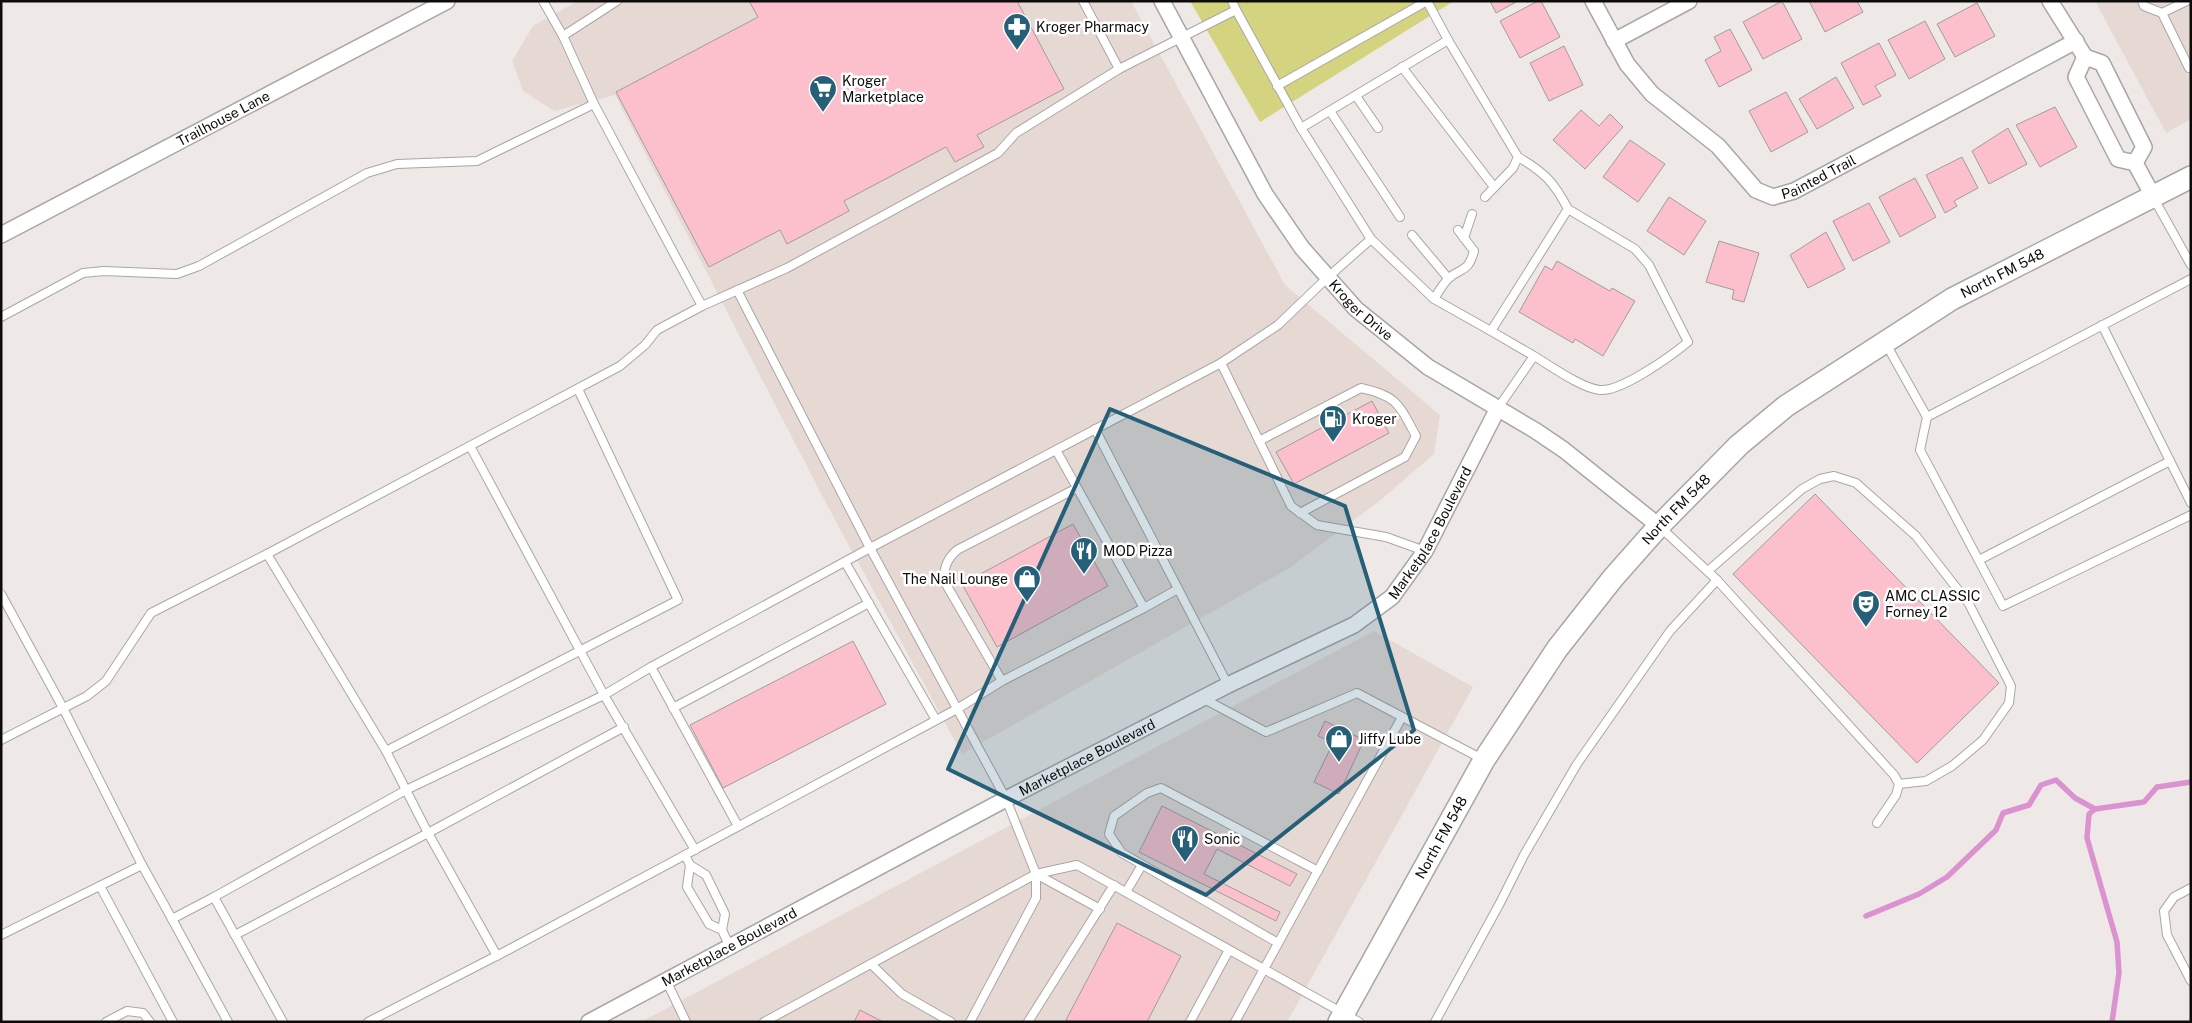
<svg xmlns="http://www.w3.org/2000/svg" width="2192" height="1023" viewBox="0 0 2192 1023" font-family="'Public Sans',sans-serif">
  <rect width="100%" height="100%" fill="#eee9e7"/>
  <!-- built -->
  <g fill="#e6d9d4">
    <polygon points="578,1 1131,1 1285,285 1440,415 1434,454 1382,499 1291,567 962,754 827,505 615,95 554,111 523,91 512,61 533,26"/>
    <polygon points="2095,1 2191,1 2191,119 2166,133"/>
    <polygon points="1374,631 1473,687 1287,1022 641,1022"/>
  </g>
  <!-- green -->
  <polygon fill="#d3d380" points="1190,1 1454,1 1260,122"/>
  <g fill="none" stroke-linecap="round" stroke-linejoin="round">
    <!-- stream -->
    <g stroke="#da93d0" stroke-width="5.5">
      <polyline points="1866,916 1919,894 1947,877 1996,830 2003,813 2029,805 2041,785 2056,780 2075,798 2095,809"/>
      <polyline points="2112,1022 2119,973 2117,942 2087,838 2089,814 2095,809 2144,802 2157,787 2191,782"/>
    </g>
  </g>
  <!-- building -->
  <g fill="#fbc0cb" stroke="#a19c9d">
    <polygon points="749,1 1017,1 1064,89 977,135 984,147 955,162 946,147 844,201 849,211 787,244 780,230 709,267 616,92 758,17"/>
    <polygon points="1490,1 1518,1 1496,13"/>
    <polygon points="1538,1 1541,1 1560,37 1520,58 1500,21"/>
    <polygon points="1782,1 1802,39 1763,59 1743,22"/>
    <polygon points="1809,1 1857,1 1863,12 1825,32"/>
    <polygon points="1977,3 1995,36 1955,57 1937,24"/>
    <polygon points="1925,21 1945,59 1909,79 1888,40"/>
    <polygon points="1730,29 1752,70 1719,87 1705,60 1721,51 1714,37"/>
    <polygon points="1879,43 1896,75 1875,86 1881,96 1863,105 1841,63"/>
    <polygon points="1564,46 1583,85 1549,101 1530,63"/>
    <polygon points="1836,77 1854,108 1817,129 1799,99"/>
    <polygon points="1786,92 1808,132 1771,152 1749,111"/>
    <polygon points="2055,107 2077,147 2040,167 2016,125"/>
    <polygon points="1581,110 1599,126 1610,114 1623,127 1585,169 1553,140"/>
    <polygon points="2008,128 2027,164 1989,184 1972,151"/>
    <polygon points="1630,140 1665,164 1638,202 1603,177"/>
    <polygon points="1962,157 1978,188 1954,201 1957,206 1945,213 1926,175"/>
    <polygon points="1915,178 1936,217 1900,237 1879,197"/>
    <polygon points="1669,197 1706,221 1684,255 1647,231"/>
    <polygon points="1869,203 1890,242 1853,261 1833,221"/>
    <polygon points="1826,232 1845,269 1808,288 1790,255"/>
    <polygon points="1719,241 1759,253 1744,302 1732,299 1734,290 1706,282"/>
    <polygon points="1557,261 1610,291 1612,288 1635,301 1603,356 1575,339 1573,343 1519,312 1545,266 1552,270"/>
    <polygon points="1372,401 1389,433 1294,484 1276,452"/>
    <polygon points="1815,494 1999,683 1917,763 1733,574"/>
    <polygon points="1073,524 1108,586 997,647 962,584"/>
    <polygon points="853,641 886,704 723,788 690,725"/>
    <polygon points="1325,721 1364,740 1339,794 1314,782 1333,743 1318,736"/>
    <polygon points="1162,806 1297,874 1290,886 1217,849 1204,874 1280,912 1276,921 1139,852"/>
    <polygon points="1117,923 1181,956 1147,1022 1069,1022 1066,1020"/>
    <polygon points="860,1010 883,1022 854,1022"/>
  </g>
  <g fill="none" stroke-linecap="round" stroke-linejoin="round">
    <defs>
      <g id="service">
        <polyline points="543,1 563,36 617,1"/>
        <polyline points="1083,1 1119,69"/>
        <polyline points="1427,1 1448,40"/>
        <polyline points="2142,1 2144,6 2162,13 2189,68 2191,67"/>
        <polyline points="1236,10 1301,128"/>
        <polyline points="2162,13 2187,1"/>
        <polyline points="563,36 594,104 702,306 787,268 998,153 1016,133 1119,69 1236,10 1232,1"/>
        <polyline points="1402,67 1494,187"/>
        <polyline points="1277,86 1427,1"/>
        <polyline points="1356,96 1378,128"/>
        <polyline points="1330,111 1400,217"/>
        <path d="M1518,157C1544,172 1554,182 1568,209"/>
        <polyline points="2153,197 2191,265"/>
        <polyline points="1412,235 1448,278"/>
        <polyline points="1464,238 1472,214"/>
        <path d="M1371,239L1434,299C1438,293 1442,285 1448,279C1460,267 1468,274 1474,251L1458,230"/>
        <polyline points="737,290 870,548 1006,799 1036,874 1077,865 1359,1022"/>
        <polyline points="1434,299 1491,331"/>
        <polyline points="1,317 83,273 104,271 177,274 199,266 367,173 397,164 477,161 594,104"/>
        <polyline points="2102,325 2170,461"/>
        <polyline points="1886,344 1927,417 2191,279"/>
        <polyline points="1221,363 1291,506 1317,525 1386,537 1425,551"/>
        <path d="M1498,408L1534,356L1491,331L1568,209L1635,249L1649,265L1688,342C1671,356 1621,392 1600,390C1581,388 1551,366 1534,356"/>
        <polyline points="1927,417 1920,450 2003,606 2191,515"/>
        <polyline points="1095,429 1228,685"/>
        <path d="M1259,441L1361,388C1398,396 1399,405 1416,436L1405,457L1300,513"/>
        <polyline points="1056,450 1144,608 1178,589"/>
        <polyline points="267,554 386,751 678,600 578,389"/>
        <polyline points="1979,560 2170,461 2191,503"/>
        <polyline points="845,562 936,720"/>
        <polyline points="1709,570 1802,489 1820,479 1834,476 1856,483 1916,536 1969,604 2011,686 2009,703 1983,740 1952,766 1926,781 1899,784"/>
        <polyline points="1717,580 1894,775 1899,784 1896,795 1877,823"/>
        <polyline points="1,594 63,708 142,865 172,919 214,897 406,790 428,833 624,727"/>
        <polyline points="651,667 738,826"/>
        <polyline points="1002,681 1144,608"/>
        <polyline points="1204,699 1266,732 1357,693 1484,760"/>
        <polyline points="673,708 869,603"/>
        <polyline points="1,740 87,696 106,681 151,613 267,554 620,366 645,345 657,330 702,306"/>
        <polyline points="386,751 406,790 604,695 470,446"/>
        <polyline points="695,850 604,695 651,667 870,548 1221,363 1278,325 1327,278 1371,239 1301,128 1448,40 1518,157 1513,168 1485,197"/>
        <polyline points="685,855 690,865 687,887 709,924 722,930 730,947"/>
        <polyline points="690,865 706,875 725,914 722,930"/>
        <polyline points="100,886 173,1022"/>
        <polyline points="2191,888 2174,897 2164,911 2167,935 2191,981"/>
        <polyline points="1126,892 1142,865"/>
        <polyline points="214,897 235,935 428,833 497,956"/>
        <polyline points="172,919 228,1022"/>
        <polyline points="1,935 142,865"/>
        <polyline points="235,935 283,1022"/>
        <polyline points="1278,943 1122,853 1109,834 1114,816 1147,793 1161,788 1318,871"/>
        <polyline points="871,964 902,994 951,1022"/>
        <polyline points="666,980 686,1022"/>
        <polyline points="106,1022 127,1011 143,1013 150,1022"/>
        <path d="M368,1022L506,951L957,709L1002,681L943,579C945,566 947,559 957,550L1077,488"/>
        <polyline points="764,1022 1036,874 1100,909"/>
        <polyline points="970,1022 1036,898 1036,874"/>
        <polyline points="1028,1022 1114,885"/>
        <polyline points="1190,1022 1229,950"/>
        <polyline points="1235,1022 1402,717"/>
        <polyline points="1435,1022 1500,903 1524,855 1577,764 1670,631 1717,580 1659,526"/>
      </g>
      <g id="minor">
        <path id="s1" d="M1162,1L1265,194L1302,248L1356,309L1428,367L1536,431L1564,450L1659,526"/>
        <path id="s2" d="M1593,1L1627,64L1652,94L1718,146L1756,190L1773,197L1794,191L2076,41"/>
        <polyline points="2050,1 2085,57 2102,63 2144,147 2135,163"/>
        <polyline points="1614,41 1689,1"/>
        <polyline points="2085,57 2076,77 2118,159 2135,163 2153,196"/>
        <path id="s3" d="M1,235L447,1"/>
        <path id="s4" d="M589,1022L1006,799L1228,685L1354,625L1392,597L1425,551L1498,408"/>
      </g>
      <g id="secondary">
        <path id="s5" d="M1339,1022L1484,760L1557,649L1613,578L1659,526L1739,445L1786,406L1952,299L2191,177"/>
      </g>
    </defs>
    <!-- service casing -->
    <use href="#service" stroke="#aaa6a4" stroke-width="10"/>
    <!-- minor casing -->
    <use href="#minor" stroke="#aaa6a4" stroke-width="18"/>
    <!-- secondary casing -->
    <use href="#secondary" stroke="#aaa6a4" stroke-width="24"/>
    <!-- service -->
    <use href="#service" stroke="#fff" stroke-width="8"/>
    <!-- minor -->
    <use href="#minor" stroke="#fff" stroke-width="15"/>
    <!-- secondary -->
    <use href="#secondary" stroke="#fff" stroke-width="21"/>
  </g>
  <!-- marked area -->
  <path fill="#255f78" fill-opacity="0.2" stroke="#255f78" stroke-width="4" stroke-linejoin="round" d="M1110,409L1345,506L1414,730L1206,895L948,769Z"/>
  <!-- icons -->
  <defs>
    <symbol id="pharmacy-pin" viewBox="-11 -11 22 30"><path d="M0 17L-7.5 6A9.5 9.5 0 1 1 7.5 6Z" fill="#255f78" stroke="#fff"/><path d="M-2-6h4v4h4v4h-4v4h-4v-4h-4v-4h4Z" fill="#fff"/></symbol>
    <symbol id="supermarket-pin" viewBox="-11 -11 22 30"><path d="M0 17L-7.5 6A9.5 9.5 0 1 1 7.5 6Z" fill="#255f78" stroke="#fff"/><path d="M-6-5.5h2.5l.6 2H6L4.5 2H-2.5L-4.4-4H-6ZM-1.5 3.2a1.3 1.3 0 1 0 .1 0ZM3 3.2a1.3 1.3 0 1 0 .1 0Z" fill="#fff"/></symbol>
    <symbol id="fuel-pin" viewBox="-11 -11 22 30"><path d="M0 17L-7.5 6A9.5 9.5 0 1 1 7.5 6Z" fill="#255f78" stroke="#fff"/><path d="M-5.5-6h7V0h2V4h1.3V-2.5L3-4.5l.8-.8L6-3V5H2.5V1h-1V6h-7ZM-4.2-4.7v3.2H.2V-4.7Z" fill="#fff"/></symbol>
    <symbol id="restaurant-pin" viewBox="-11 -11 22 30"><path d="M0 17L-7.5 6A9.5 9.5 0 1 1 7.5 6Z" fill="#255f78" stroke="#fff"/><path d="M-5-6h1v4h1v-4h1v4h1v-4h1v5L-1.5 .5V6h-2V.5L-5-1ZM5-6V6H3V1.5H1.5Q1.5-4 5-6Z" fill="#fff"/></symbol>
    <symbol id="shop-pin" viewBox="-11 -11 22 30"><path d="M0 17L-7.5 6A9.5 9.5 0 1 1 7.5 6Z" fill="#255f78" stroke="#fff"/><path d="M-5-2.5h2.3a2.7 3.5 0 0 1 5.4 0H5L5.5 6h-11ZM-1.5-2.5h3a1.5 2.3 0 0 0-3 0Z" fill="#fff"/></symbol>
    <symbol id="theatre-pin" viewBox="-11 -11 22 30"><path d="M0 17L-7.5 6A9.5 9.5 0 1 1 7.5 6Z" fill="#255f78" stroke="#fff"/><path d="M-5-5.5Q0-4 5-5.5V0Q5 5 0 6Q-5 5-5 0ZM-3.3-2.5H-1v1.5H-3.3ZM1-2.5H3.3v1.5H1ZM-2.8 1Q0 5.5 2.8 1Z" fill="#fff"/></symbol>
  </defs>
  <g fill-rule="evenodd">
    <use href="#pharmacy-pin" x="1001" y="11" width="32" height="43"/>
    <use href="#supermarket-pin" x="807" y="73" width="32" height="43"/>
    <use href="#fuel-pin" x="1317" y="403" width="32" height="43"/>
    <use href="#restaurant-pin" x="1068" y="535" width="32" height="43"/>
    <use href="#shop-pin" x="1011" y="563" width="32" height="43"/>
    <use href="#theatre-pin" x="1850" y="588" width="32" height="43"/>
    <use href="#shop-pin" x="1323" y="723" width="32" height="43"/>
    <use href="#restaurant-pin" x="1169" y="823" width="32" height="43"/>
  </g>
  <g text-anchor="middle" stroke-width="5" stroke-linejoin="round" paint-order="stroke">
    <!-- poi labels -->
    <g font-size="14" fill="#0d0c0b" stroke="#fff" text-anchor="start">
      <text x="1036" y="32">Kroger Pharmacy</text>
      <text x="842" y="86">Kroger<tspan x="842" dy="16">Marketplace</tspan></text>
      <text x="1352" y="424">Kroger</text>
      <text x="1103" y="556">MOD Pizza</text>
      <text x="1008" y="584" text-anchor="end">The Nail Lounge</text>
      <text x="1885" y="601">AMC CLASSIC<tspan x="1885" dy="16">Forney 12</tspan></text>
      <text x="1358" y="744">Jiffy Lube</text>
      <text x="1204" y="844">Sonic</text>
    </g>
    <!-- street labels -->
    <g font-size="14" fill="#0d0c0b" stroke="#fff">
      <text dy="5" stroke="none"><textPath href="#s3" startOffset="251">Trailhouse Lane</textPath></text>
      <text dy="5" stroke="none"><textPath href="#s2" startOffset="321">Painted Trail</textPath></text>
      <text dy="5" stroke="none"><textPath href="#s5" startOffset="1021">North FM 548</textPath></text>
      <text dy="5" stroke="none"><textPath href="#s1" startOffset="370">Kroger Drive</textPath></text>
      <text dy="5" stroke="none"><textPath href="#s5" startOffset="616">North FM 548</textPath></text>
      <text dy="5" stroke="none"><textPath href="#s4" startOffset="984">Marketplace Boulevard</textPath></text>
      <text dy="5" stroke="none"><textPath href="#s4" startOffset="564">Marketplace Boulevard</textPath></text>
      <text dy="5" stroke="none"><textPath href="#s5" startOffset="211">North FM 548</textPath></text>
      <text dy="5" stroke="none"><textPath href="#s4" startOffset="159">Marketplace Boulevard</textPath></text>
    </g>
  </g>
  <!-- border -->
  <rect width="2192" height="1023" fill="none" stroke="#0d0c0b" stroke-width="5"/>
</svg>
